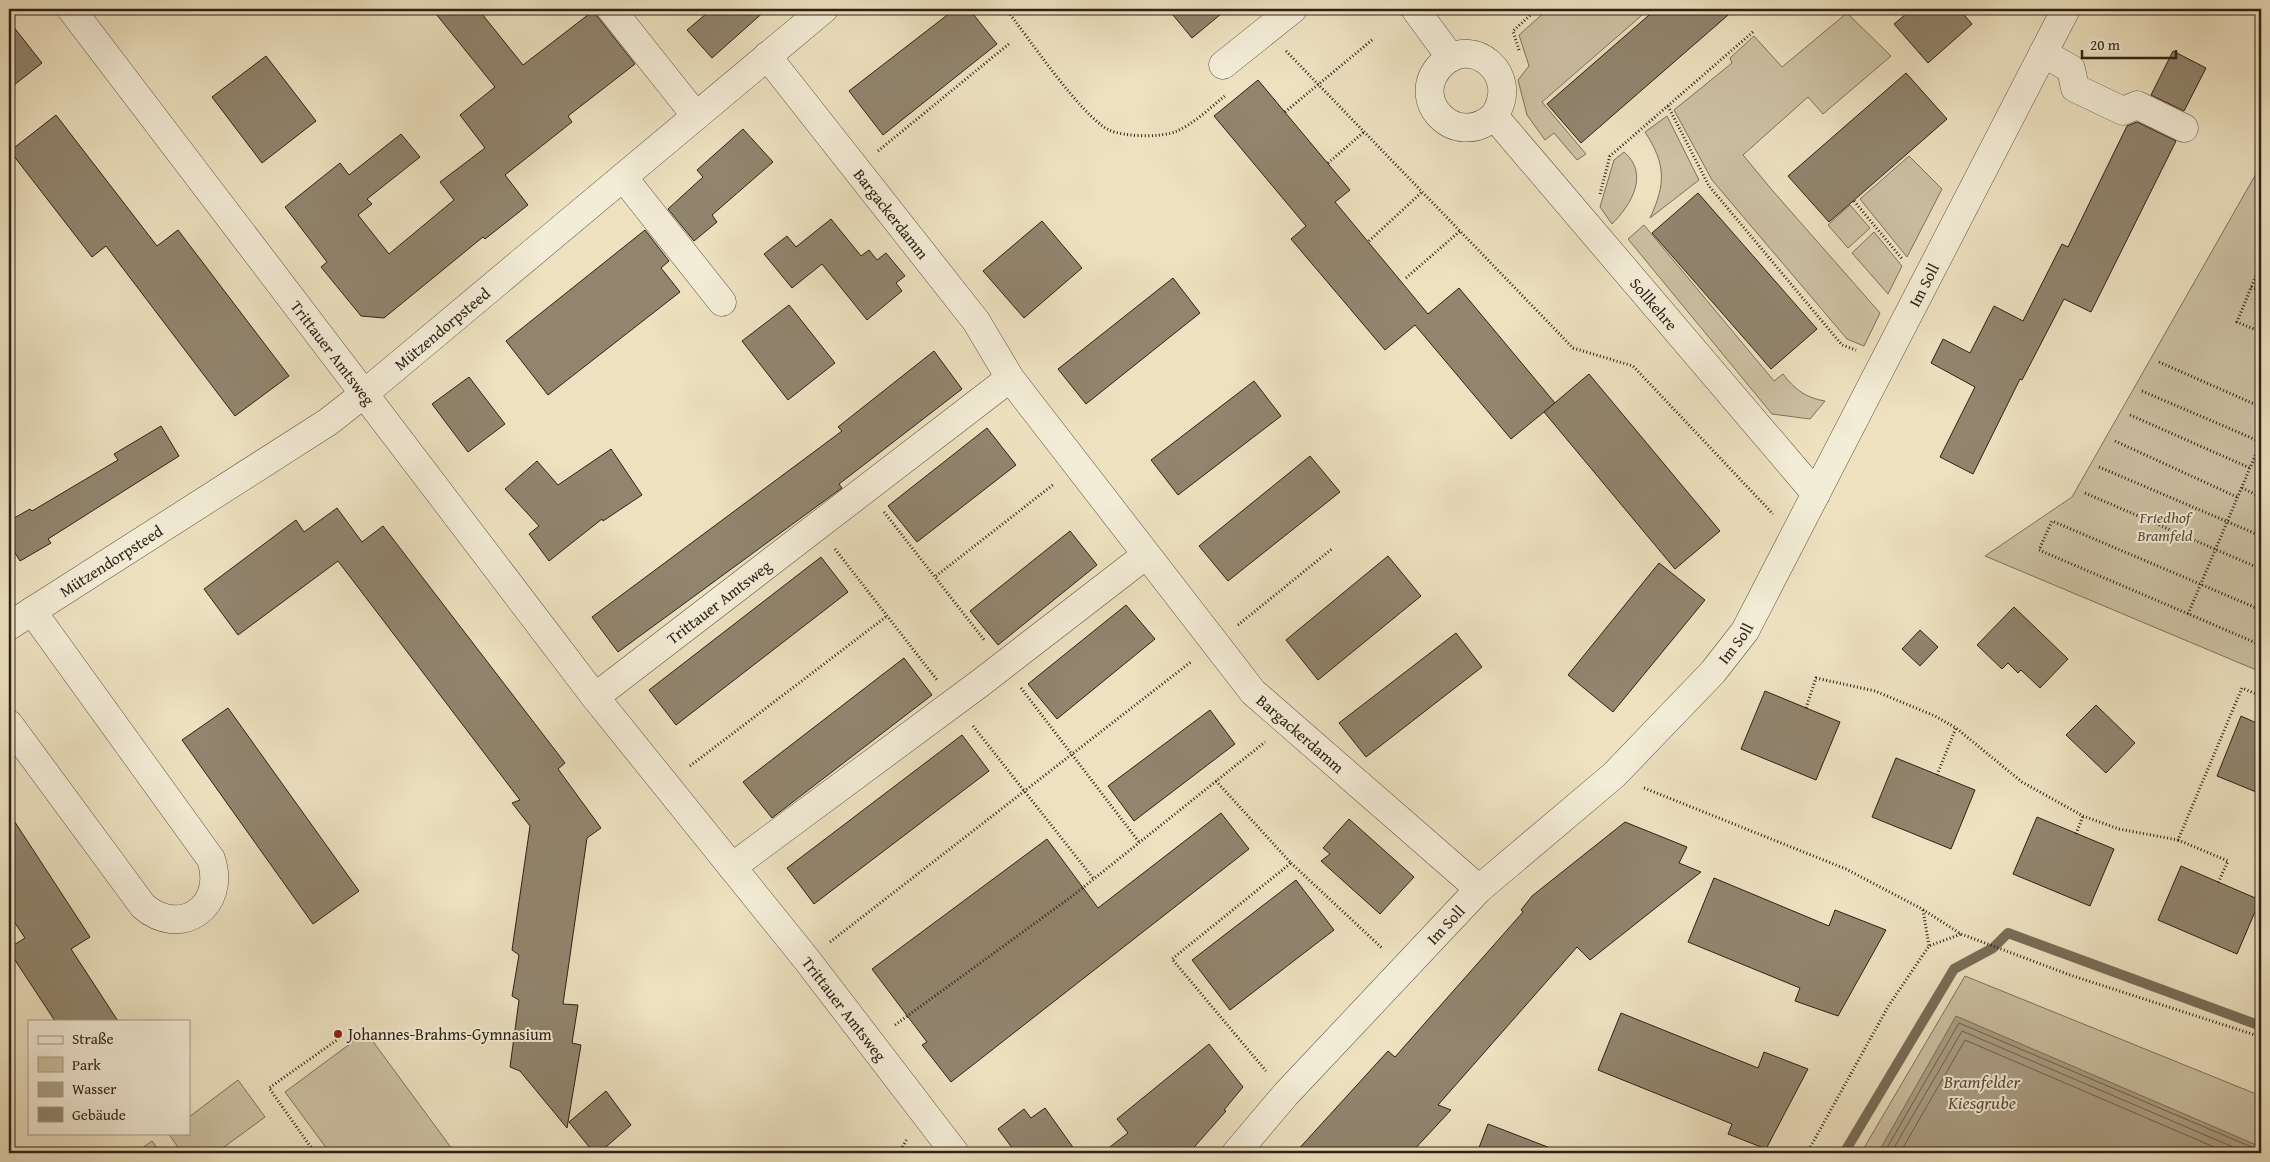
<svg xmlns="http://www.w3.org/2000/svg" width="2270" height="1162" viewBox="0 0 2270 1162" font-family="'Gentium Book Plus',serif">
  <rect width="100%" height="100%" fill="#ede1c0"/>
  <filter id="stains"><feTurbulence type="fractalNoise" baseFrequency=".004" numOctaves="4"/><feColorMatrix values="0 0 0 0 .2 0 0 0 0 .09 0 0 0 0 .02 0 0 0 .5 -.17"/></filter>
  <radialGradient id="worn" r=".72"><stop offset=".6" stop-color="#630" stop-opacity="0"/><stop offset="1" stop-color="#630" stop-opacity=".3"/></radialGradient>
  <!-- green -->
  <g fill="#ccc1a3" stroke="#7c725c">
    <polygon points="1548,9 1649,9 1542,102 1586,154 1577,160 1554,133 1545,140 1527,115 1518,80 1529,66 1519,35"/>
    <polygon points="1847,13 1891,56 1823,114 1808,97 1743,155 1772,190 1880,313 1864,346 1847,339 1712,180 1674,110 1732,63 1730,58 1754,36 1782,67"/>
    <path d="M1667,116L1699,180L1650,218C1666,184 1666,164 1645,132Z"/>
    <path d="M1624,152C1650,174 1631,205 1612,224L1600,207L1614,160Z"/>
    <polygon points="1909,156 1942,189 1907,257 1860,199"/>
    <polygon points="2261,165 2261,672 1985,556 2072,497"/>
    <polygon points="1850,205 1870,228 1848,248 1828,225"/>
    <path d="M1644,225L1774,381L1783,374C1794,389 1806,398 1825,401L1810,419L1772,414L1628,239Z"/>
    <polygon points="1874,232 1902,266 1888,294 1852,253"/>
    <polygon points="1965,976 2261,1096 2261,1153 1861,1153"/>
    <polygon points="366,1032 455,1153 330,1153 285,1092"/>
    <polygon points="238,1080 265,1117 216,1153 182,1153 168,1133 189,1133 189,1117"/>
    <polygon points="152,1141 161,1153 135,1153"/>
  </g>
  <!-- water -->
  <polygon fill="#aca086" stroke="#796e59" points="1956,1016 2261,1147 2261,1153 1878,1153"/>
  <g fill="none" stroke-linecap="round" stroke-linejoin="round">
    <!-- shore -->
    <g stroke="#6c614e" stroke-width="1">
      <polyline points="1884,1153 1959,1023 2261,1151"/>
      <polyline points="1891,1153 1962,1031 2247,1153"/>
      <polyline points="1900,1153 1965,1040 2228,1153"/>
    </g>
    <!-- stream -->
    <polyline stroke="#796e59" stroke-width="10" points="1844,1153 1954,969 1993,948 2008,933 2261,1026"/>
  </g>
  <!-- building -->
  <g fill="#91856e" stroke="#2d2216">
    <polygon points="432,9 478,9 523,65 593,11 635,64 568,116 572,122 505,175 528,205 485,239 483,237 384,318 361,316 321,267 327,262 285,207 340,163 349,175 401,134 420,157 367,199 372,204 358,215 389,254 454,200 440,182 485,148 460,115 495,87"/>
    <polygon points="712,9 767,9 712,58 687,30"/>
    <polygon points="955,9 969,9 997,44 883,135 849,91"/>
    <polygon points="1168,9 1227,9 1192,38"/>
    <polygon points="1656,9 1735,9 1581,143 1547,104"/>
    <polygon points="1912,9 1959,9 1972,24 1928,63 1894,24"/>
    <polygon points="9,21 42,63 9,89"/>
    <polygon points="2173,51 2206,68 2184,111 2151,95"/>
    <polygon points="266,56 316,121 262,163 212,97"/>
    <polygon points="1906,73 1947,119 1829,222 1788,176"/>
    <polygon points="1258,80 1350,190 1335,202 1428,314 1459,288 1555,403 1511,439 1415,325 1385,350 1291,239 1306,226 1214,116"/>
    <polygon points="56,115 157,246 178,230 289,376 235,416 106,246 92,257 10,151"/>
    <polygon points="2137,122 2176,141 2091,312 2064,299 2022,380 2020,379 1973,474 1940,457 1975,387 1931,363 1943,339 1970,353 1994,306 2023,321 2062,244 2068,247 2127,126"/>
    <polygon points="743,129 773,162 712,215 717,222 694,241 668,209 703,177 697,170"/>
    <polygon points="1698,193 1817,329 1771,369 1652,233"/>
    <polygon points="831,219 861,256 869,250 877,260 886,253 905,276 896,283 902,291 867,320 822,264 792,288 764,254 787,236 796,247"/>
    <polygon points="1042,221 1082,268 1024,318 983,271"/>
    <polygon points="645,230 669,261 661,268 680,292 548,395 506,341"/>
    <polygon points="1173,278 1200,313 1086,404 1058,369"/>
    <polygon points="789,305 835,363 788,400 742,341"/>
    <polygon points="934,351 962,389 839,484 842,488 820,504 618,652 592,617 842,431 838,427"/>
    <polygon points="1589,374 1720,531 1675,569 1544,412"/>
    <polygon points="469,377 505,424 468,452 432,404"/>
    <polygon points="1254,381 1281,416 1178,495 1151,460"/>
    <polygon points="161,426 179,456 48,539 51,543 20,561 9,543 9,521 30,509 32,511 118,460 114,454"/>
    <polygon points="987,428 1016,465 917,542 888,506"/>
    <polygon points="611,449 642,495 603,521 602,519 549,561 529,534 539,526 505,489 537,461 558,485"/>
    <polygon points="1310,456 1340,492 1228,581 1199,546"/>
    <polygon points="337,508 362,542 383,526 565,763 558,769 601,828 587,838 563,1004 578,1005 572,1043 581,1045 567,1128 520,1071 510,1067 519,1000 512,996 519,955 512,950 530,826 512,803 520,800 338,561 238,635 204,589 296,520 304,532"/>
    <polygon points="1070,531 1097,565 998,645 970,611"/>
    <polygon points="1388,556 1421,596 1318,680 1286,640"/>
    <polygon points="821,557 848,592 676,725 649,690"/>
    <polygon points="1659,563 1705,600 1613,712 1568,675"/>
    <polygon points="1126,605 1155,639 1057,719 1028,684"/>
    <polygon points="2014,607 2068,659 2040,688 2021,670 2018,673 2008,663 2002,669 1977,645"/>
    <polygon points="1920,630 1938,647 1920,666 1902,649"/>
    <polygon points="1456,633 1482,667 1366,757 1339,723"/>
    <polygon points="904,658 932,695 772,818 743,782"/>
    <polygon points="1765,691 1840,722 1816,780 1741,749"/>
    <polygon points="2096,705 2135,743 2106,773 2066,735"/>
    <polygon points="228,708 359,891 313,924 182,740"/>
    <polygon points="1210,710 1235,744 1134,821 1108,786"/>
    <polygon points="2241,716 2261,725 2261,794 2217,776"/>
    <polygon points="962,735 989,771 814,904 787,868"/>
    <polygon points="1896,758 1975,790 1951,849 1872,817"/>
    <polygon points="9,813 90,937 71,949 118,1021 55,1021 9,951 9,948 25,938 9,914"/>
    <polygon points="1221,813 1249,849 951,1082 922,1045 927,1042 872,969 1047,839 1098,908"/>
    <polygon points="2037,817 2114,849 2090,906 2013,874"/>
    <polygon points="1349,819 1414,877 1380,914 1321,861 1330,854 1323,848"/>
    <polygon points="1625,822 1687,847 1679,863 1701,872 1590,960 1577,947 1438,1105 1451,1110 1411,1153 1295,1153 1388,1051 1395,1057 1523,912 1521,910 1532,896"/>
    <polygon points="2181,866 2260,900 2237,954 2158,920"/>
    <polygon points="1714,878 1829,926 1835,910 1886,930 1838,1016 1795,1001 1800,988 1688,942"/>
    <polygon points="1296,880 1334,930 1230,1010 1192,960"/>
    <polygon points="1621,1013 1758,1068 1764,1052 1808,1069 1766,1149 1728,1134 1732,1124 1598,1070"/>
    <polygon points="1209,1044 1243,1087 1224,1110 1226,1111 1189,1153 1102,1153 1128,1133 1117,1119"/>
    <polygon points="606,1091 631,1125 599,1153 594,1153 569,1122"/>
    <polygon points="1045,1108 1077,1153 1016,1153 998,1129 1024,1109 1031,1118"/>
    <polygon points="1488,1124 1558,1151 1558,1153 1477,1153"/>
  </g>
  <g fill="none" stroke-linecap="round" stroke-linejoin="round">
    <defs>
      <g id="minor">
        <path id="s1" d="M71,9L595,697L807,960L955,1153"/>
        <polyline points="611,9 696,116"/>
        <polyline points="1415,9 1451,58"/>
        <polyline points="2043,53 2071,69 2075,88 2123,111 2137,105 2184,128"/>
        <path id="s2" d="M767,56L976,321L1010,378L1253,692L1479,889"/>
        <polyline points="1223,65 1293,9"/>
        <path id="s3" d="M1494,116C1456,151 1406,99 1442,64C1472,34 1522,75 1494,116L1816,494"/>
        <polyline points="623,177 722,302"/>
        <path id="s4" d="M9,626L328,422L365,393L824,9"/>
        <path id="s5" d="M595,697L1010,378"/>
        <path d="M9,724L143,906C181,939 227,906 211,859L32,611"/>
        <polyline points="732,867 979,684 1146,555"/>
        <path id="s6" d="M1236,1153L1286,1094L1479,889L1614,775L1713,672L1745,631L2066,9"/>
      </g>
    </defs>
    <!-- minor casing -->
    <use href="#minor" stroke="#5d5240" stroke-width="29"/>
    <!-- path -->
    <g stroke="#2d2216" stroke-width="3" stroke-dasharray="1 2.5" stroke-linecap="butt">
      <path d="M1006,9C1028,37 1081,116 1109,130C1124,137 1162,138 1177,131C1195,123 1211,107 1226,95"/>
      <polyline points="1519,50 1513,31 1537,9"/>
      <polyline points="1286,51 1573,348 1633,366 1773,514"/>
      <polyline points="1668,106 1709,186 1842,345 1856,350"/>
      <polyline points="1285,112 1372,40"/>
      <polyline points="878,151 1010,43"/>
      <polyline points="1328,163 1364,132"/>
      <polyline points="1600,194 1610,156 1754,31"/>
      <polyline points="1854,201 1903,260"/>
      <polyline points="1369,241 1422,192"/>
      <polyline points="2261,263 2237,322 2261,332"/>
      <polyline points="1406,278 1460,231"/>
      <polyline points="2251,287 2261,291"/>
      <polyline points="2159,362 2261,407"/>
      <polyline points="2142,391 2261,442"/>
      <polyline points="2130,415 2250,468"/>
      <polyline points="2115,441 2237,497"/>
      <polyline points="2256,455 2261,457"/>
      <polyline points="2099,467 2261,536"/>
      <polyline points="2242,488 2261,497"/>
      <polyline points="2085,493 2261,569"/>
      <polyline points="884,512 985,641"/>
      <polyline points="835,549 937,680"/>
      <polyline points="936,576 1054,484"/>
      <polyline points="2261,610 2052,521 2039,550 2261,645"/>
      <polyline points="2188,614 2261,442"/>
      <polyline points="1238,625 1333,548"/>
      <polyline points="1021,688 1139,842"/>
      <polyline points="1806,708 1816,678 1875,691 1935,716 1956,728 2022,782 2083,816 2119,829 2178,840 2242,688 2261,696"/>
      <polyline points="973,726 1093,878"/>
      <polyline points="690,766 887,616"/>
      <polyline points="1937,775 1956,728"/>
      <polyline points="1216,781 1291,863 1172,959 1266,1071"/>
      <polyline points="1644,788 1846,869 1922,909 1961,934 2070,975 2261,1037"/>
      <polyline points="2076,834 2083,816"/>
      <polyline points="2178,840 2228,861 2218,883"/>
      <polyline points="1291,863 1382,948"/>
      <polyline points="1923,910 1929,946"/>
      <polyline points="830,942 1192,661"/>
      <polyline points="895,1025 1075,894 1265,742"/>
      <polyline points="315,1153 269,1088 344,1035"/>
      <polyline points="899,1153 907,1139"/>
      <polyline points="1807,1153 1889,1005 1929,946 1961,934"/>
    </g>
    <!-- minor -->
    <use href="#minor" stroke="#f3ecd6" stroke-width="28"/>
  </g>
  <!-- markers -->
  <circle fill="#8f2418" stroke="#f3ecd6" stroke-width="2" cx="338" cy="1034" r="5"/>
  <g text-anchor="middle" stroke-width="4" stroke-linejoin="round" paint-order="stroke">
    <!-- street labels -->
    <g font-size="16" fill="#2d2216" stroke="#f3ecd6">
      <text dy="6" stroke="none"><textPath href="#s2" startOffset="201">Bargackerdamm</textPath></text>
      <text dy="6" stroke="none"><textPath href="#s6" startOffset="1120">Im Soll</textPath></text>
      <text dy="6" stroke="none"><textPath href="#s3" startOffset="476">Sollkehre</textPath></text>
      <text dy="6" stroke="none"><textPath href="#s4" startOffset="526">Mützendorpsteed</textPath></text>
      <text dy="6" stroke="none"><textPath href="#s1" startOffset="432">Trittauer Amtsweg</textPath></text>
      <text dy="6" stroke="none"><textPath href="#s4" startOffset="121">Mützendorpsteed</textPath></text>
      <text dy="6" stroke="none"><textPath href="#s5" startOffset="156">Trittauer Amtsweg</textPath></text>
      <text dy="6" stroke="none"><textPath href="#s6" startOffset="715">Im Soll</textPath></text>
      <text dy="6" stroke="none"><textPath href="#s2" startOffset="864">Bargackerdamm</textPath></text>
      <text dy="6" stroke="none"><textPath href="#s6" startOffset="310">Im Soll</textPath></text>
      <text dy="6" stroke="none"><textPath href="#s1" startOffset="1264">Trittauer Amtsweg</textPath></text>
    </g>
    <!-- park labels -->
    <g font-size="16" font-style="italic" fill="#554a39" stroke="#f3ecd6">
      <text x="2165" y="523">Friedhof<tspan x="2165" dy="18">Bramfeld</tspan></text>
    </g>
    <!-- poi labels -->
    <g font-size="16" fill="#2d2216" stroke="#f3ecd6" text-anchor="start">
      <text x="348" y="1040">Johannes-Brahms-Gymnasium</text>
    </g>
    <!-- water labels -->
    <g font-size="18" font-style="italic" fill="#594e3d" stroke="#f3ecd6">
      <text x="1982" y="1088">Bramfelder<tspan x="1982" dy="21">Kiesgrube</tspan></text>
    </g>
  </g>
  <!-- margin -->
  <rect width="2270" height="1162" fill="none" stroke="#ede1c0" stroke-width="30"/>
  <rect x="10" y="10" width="2250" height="1142" fill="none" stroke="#2d2216" stroke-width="2.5"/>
  <rect x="15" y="15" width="2240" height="1132" fill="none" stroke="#2d2216"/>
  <!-- legend -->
  <rect x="28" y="1020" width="162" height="115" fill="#f3ecd6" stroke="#a49b89"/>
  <rect x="38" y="1036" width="25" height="8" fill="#f3ecd6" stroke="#a49b89"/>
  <text x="72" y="1044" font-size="15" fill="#2d2216">Straße</text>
  <rect x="38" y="1057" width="25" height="15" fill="#ccc1a3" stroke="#a49b89"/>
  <text x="72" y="1070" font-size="15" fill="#2d2216">Park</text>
  <rect x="38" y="1082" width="25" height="15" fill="#aca086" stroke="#a49b89"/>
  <text x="72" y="1094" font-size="15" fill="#2d2216">Wasser</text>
  <rect x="38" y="1107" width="25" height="15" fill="#91856e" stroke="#a49b89"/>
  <text x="72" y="1120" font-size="15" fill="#2d2216">Gebäude</text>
  <!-- scale -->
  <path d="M2082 50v8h94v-8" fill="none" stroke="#2d2216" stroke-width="2.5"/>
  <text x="2090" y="50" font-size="15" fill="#2d2216" stroke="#f3ecd6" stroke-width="4" paint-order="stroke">20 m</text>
  <rect width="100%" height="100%" filter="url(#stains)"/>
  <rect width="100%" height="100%" fill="url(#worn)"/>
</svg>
